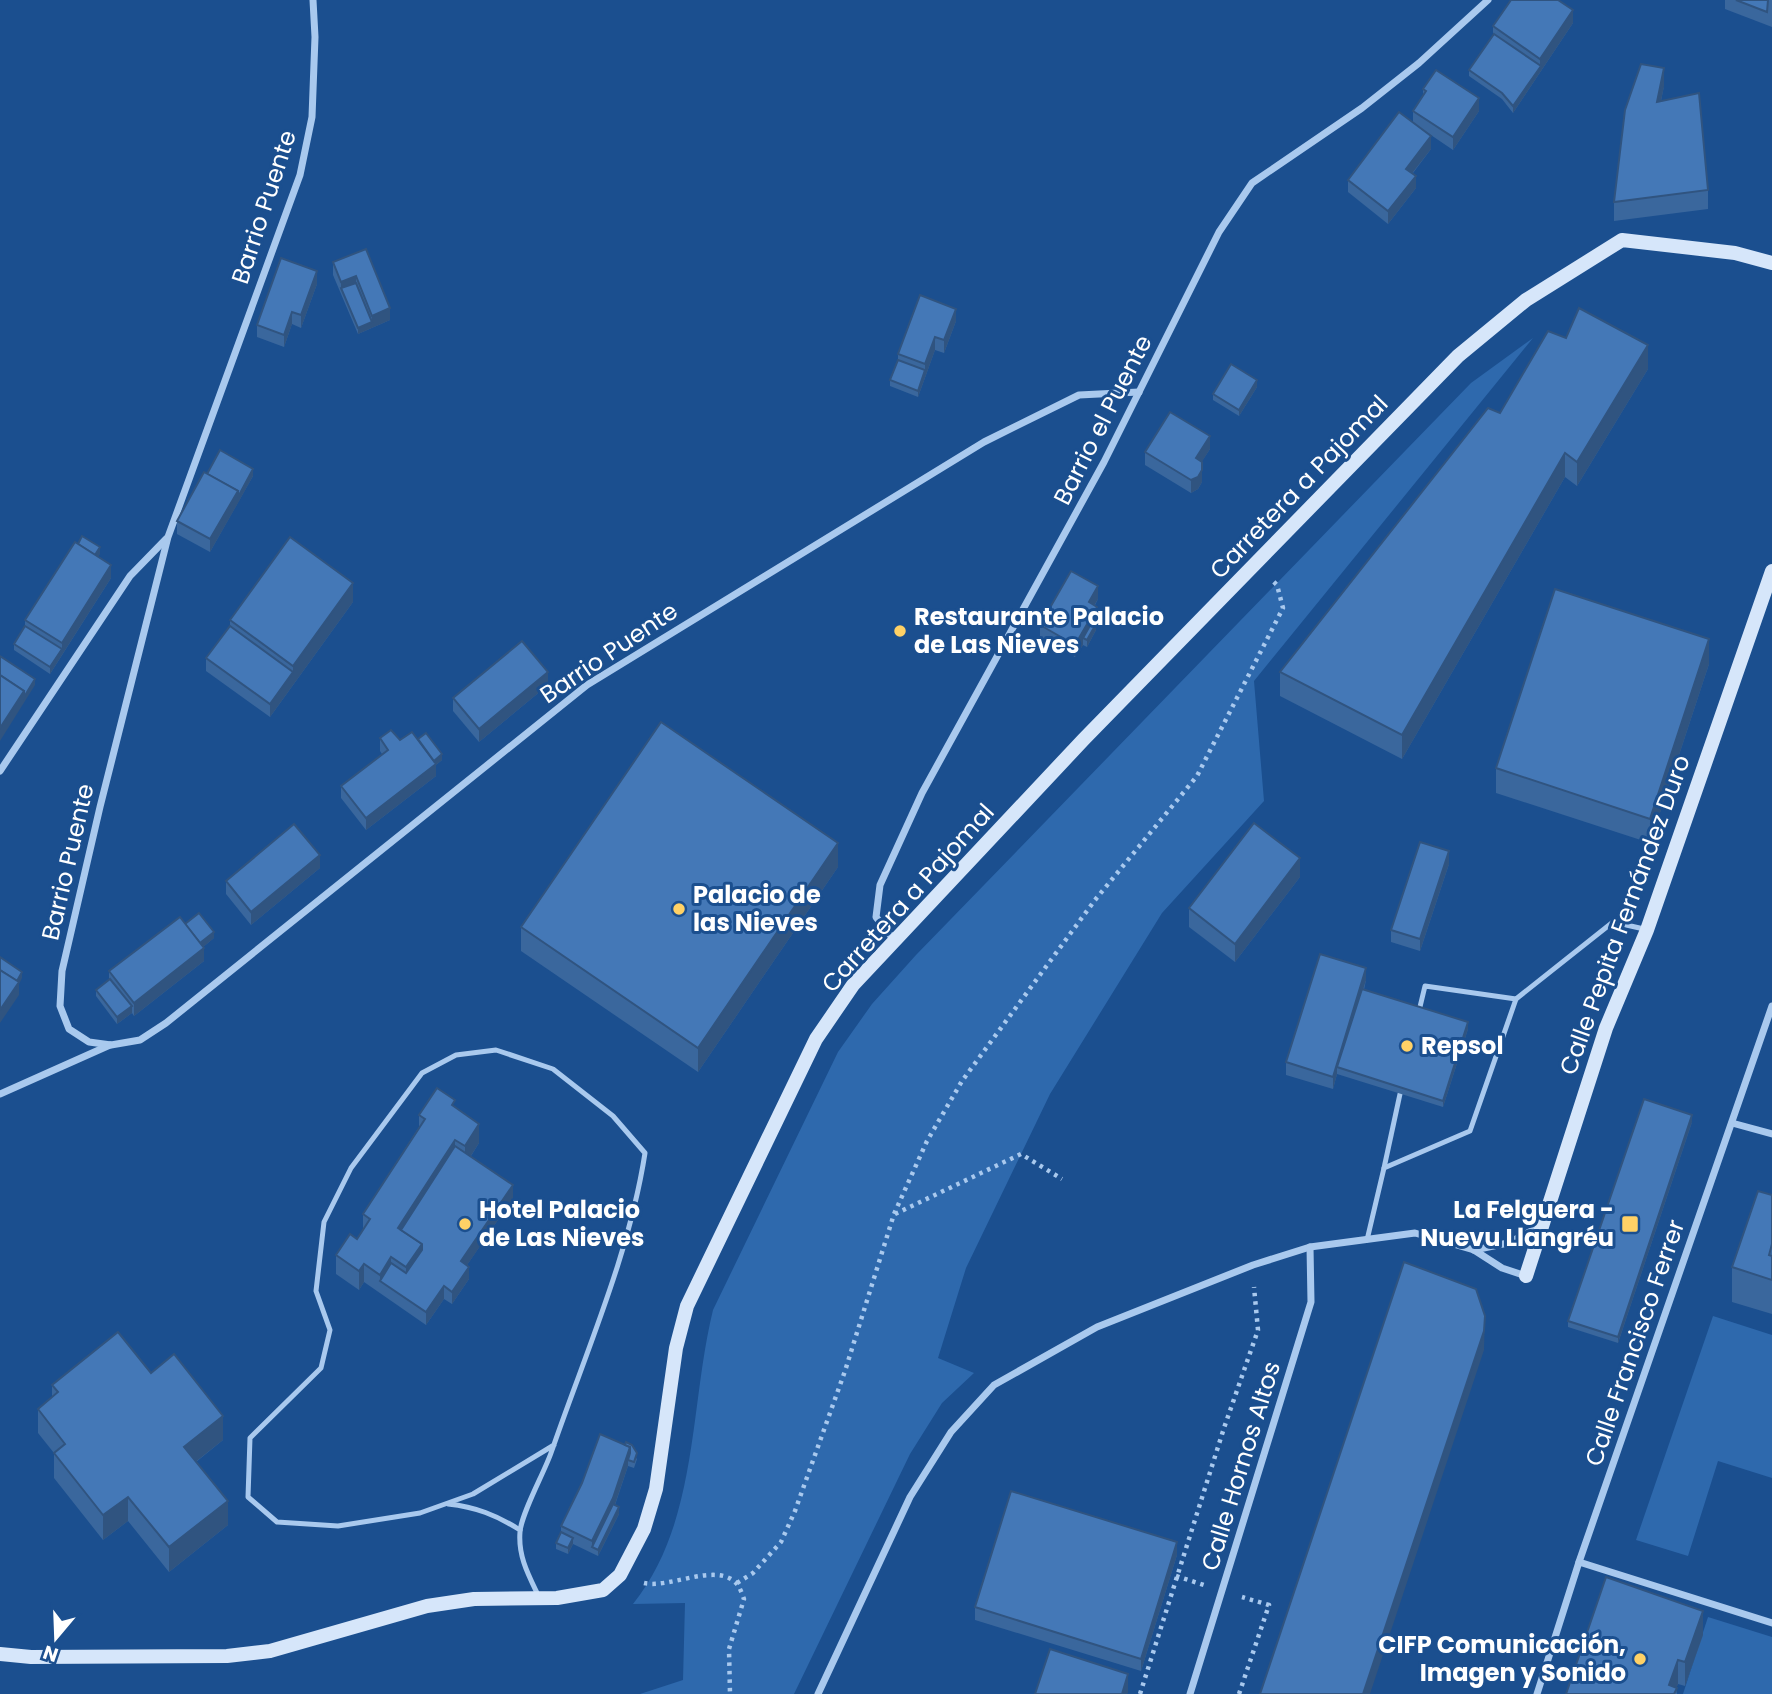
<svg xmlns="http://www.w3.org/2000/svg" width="1772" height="1694" viewBox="0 0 1772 1694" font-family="Poppins,sans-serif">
  <rect width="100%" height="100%" fill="#1b4f8f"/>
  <!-- green -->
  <g fill="#2e69ad">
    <path d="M1533,338L1254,681L1264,801L1162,913L1050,1094L966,1268L938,1358L974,1373L942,1403L910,1454L794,1694H640L683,1680L685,1603L633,1604C699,1521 689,1408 713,1310L838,1052L872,1004L916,955L1471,383Z"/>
    <polygon points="1713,1316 1772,1335 1772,1478 1718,1461 1688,1556 1636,1540"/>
    <polygon points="1708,1617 1772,1637 1772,1694 1683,1694"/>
  </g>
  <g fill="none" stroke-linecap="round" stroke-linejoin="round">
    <!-- path -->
    <g stroke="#a9c9ee" stroke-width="4.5" stroke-dasharray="3.5 5" stroke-linecap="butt">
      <polyline points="895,1214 1021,1154 1062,1179"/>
      <polyline points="1176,1576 1204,1585"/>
      <path d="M644,1583C669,1589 716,1562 736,1583C740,1587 742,1594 744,1599L729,1649L730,1694"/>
      <polyline points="737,1583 753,1573 781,1542 795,1511 845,1371 894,1214 927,1141 962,1081 1095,900 1197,776 1283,608 1277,585 1273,581"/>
      <polyline points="1140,1694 1224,1428 1258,1330 1254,1287"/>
      <polyline points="1239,1694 1269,1605 1242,1597"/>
    </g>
    <!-- lane -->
    <g stroke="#a9c9ee" stroke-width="5">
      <polyline points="1419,1011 1425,986 1516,999 1613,922 1644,929"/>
      <polyline points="1384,1168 1400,1094"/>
      <polyline points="1367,1240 1384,1168 1470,1131 1516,999"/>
      <path d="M448,1504C476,1507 496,1515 520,1530"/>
      <path d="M539,1597C529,1576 518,1557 520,1532C521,1514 544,1473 551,1453C585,1354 629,1256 645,1153L613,1116L553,1069L496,1050L456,1055L422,1073L351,1168L324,1222L316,1291L330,1330L321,1368L250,1438L248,1497L277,1522L338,1526L420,1513L473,1494L554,1445"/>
    </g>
    <!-- street -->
    <g stroke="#a9c9ee" stroke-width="7">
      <polyline points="313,0 315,37 312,117 300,175 168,537 100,807 62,971 60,1006 69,1029 89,1042 111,1045 140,1040 166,1023 587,685 984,442 1079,395 1139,392"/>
      <polyline points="0,771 130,576 166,539"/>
      <polyline points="894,940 876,917 880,885 922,793 1104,462 1219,232 1252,183 1362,108 1419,63 1488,0"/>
      <polyline points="0,1094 110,1045"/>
      <polyline points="1732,1123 1772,1134"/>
      <polyline points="1474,1250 1508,1243 1539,1227"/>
      <polyline points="1579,1562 1772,1623"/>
      <polyline points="818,1694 910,1497 951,1432 994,1385 1097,1327 1253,1265 1310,1247 1415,1233 1474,1250 1502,1268 1526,1276"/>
      <polyline points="1190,1694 1311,1302 1310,1247"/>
      <polyline points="1537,1694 1579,1562 1772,1006"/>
    </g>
    <!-- secondary -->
    <g stroke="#d6e6fa" stroke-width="14">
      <polyline points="1526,1276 1606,1028 1647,930 1772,571"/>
      <polyline points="0,1654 31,1657 227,1656 270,1651 427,1606 474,1599 557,1598 603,1590 620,1575 644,1529 656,1489 676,1348 687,1306 816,1039 853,985 1084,739 1458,356 1526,300 1622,240 1735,253 1772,263"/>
    </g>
  </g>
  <!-- wall -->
  <g fill="#3a679d">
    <polygon points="1725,0 1772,0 1772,27 1725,9"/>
    <polygon points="1573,23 1513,113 1502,99 1469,76 1469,70 1493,36 1493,26"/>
    <polygon points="1664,86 1661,101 1708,190 1708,209 1614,221 1614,202"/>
    <polygon points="1423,89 1479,111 1453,150 1425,131 1431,149 1413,173 1416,188 1388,224 1348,192 1348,180 1413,122 1413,111 1423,95"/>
    <polygon points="366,249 390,320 358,334 333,275 333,262"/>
    <polygon points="317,284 301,328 292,324 284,347 257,337 257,325"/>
    <polygon points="956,321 944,353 935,350 918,397 890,386 890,380 898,360 898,354"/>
    <polygon points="1648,369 1577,486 1565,477 1402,759 1280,696 1280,672 1500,413"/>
    <polygon points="1257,387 1239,416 1213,400 1213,394"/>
    <polygon points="1210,449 1202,461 1202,482 1198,489 1191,493 1145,465 1145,452"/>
    <polygon points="207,474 253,476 210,552 177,534 177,521"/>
    <polygon points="100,554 98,557 111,578 50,674 14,650 14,644 25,626 25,620"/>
    <polygon points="1098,599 1095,605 1097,619 1095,623 1096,630 1087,647 1083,645 1075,657 1040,638 1040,625"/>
    <polygon points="353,602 270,717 206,671 206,658 230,626 230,620"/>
    <polygon points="1709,664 1650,843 1496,793 1496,768"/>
    <polygon points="548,685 479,742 453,711 453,698"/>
    <polygon points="380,738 400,740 418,739 442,760 436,765 436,776 366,830 341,798 341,786 382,754 380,751"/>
    <polygon points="1449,864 1420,951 1391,942 1391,930"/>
    <polygon points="838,867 698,1072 521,951 521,927"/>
    <polygon points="320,868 251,925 226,894 226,881"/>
    <polygon points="1300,877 1235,962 1189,927 1189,908"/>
    <polygon points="214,938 203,947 204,961 134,1016 132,1013 117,1024 96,996 96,990 109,979 109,971"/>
    <polygon points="1366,980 1364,990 1468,1029 1443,1107 1337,1074 1333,1089 1286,1075 1286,1062"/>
    <polygon points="455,1107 479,1143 471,1156 513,1198 467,1265 469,1279 452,1304 444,1299 426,1325 364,1282 359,1290 336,1274 336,1255 357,1239 363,1230 363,1214 419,1127 419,1115"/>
    <polygon points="1692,1122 1618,1343 1568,1327 1568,1321"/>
    <polygon points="1772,1195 1772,1314 1732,1302 1732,1267"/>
    <polygon points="151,1373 223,1440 196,1462 228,1525 169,1572 128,1521 103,1540 54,1478 54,1453 38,1433 38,1409 52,1397 52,1385"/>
    <polygon points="625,1445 637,1459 634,1468 628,1466 615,1505 619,1514 598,1556 573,1544 568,1554 556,1549 556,1543 561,1532 561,1526"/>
    <polygon points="1177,1555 1141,1671 975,1620 975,1607"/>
    <polygon points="1703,1635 1685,1686 1678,1684 1676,1688 1677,1694 1566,1694"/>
  </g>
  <!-- shaded-wall -->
  <g fill="#305480">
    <polygon points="1573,10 1573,23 1513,113 1513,106 1540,67 1540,59"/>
    <polygon points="1664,68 1664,86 1657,120 1657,102"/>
    <polygon points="1479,98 1479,111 1453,150 1453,137"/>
    <polygon points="1431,136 1431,149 1406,181 1406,169"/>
    <polygon points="1416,176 1416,188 1388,224 1388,211"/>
    <polygon points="317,271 317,284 301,328 301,315"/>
    <polygon points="356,276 356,289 341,288 341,295 341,282"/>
    <polygon points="390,308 390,320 358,334 358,328 372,322 372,316"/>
    <polygon points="956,309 956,321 944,353 944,340"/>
    <polygon points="292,312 292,324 284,347 284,335"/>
    <polygon points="935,337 935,350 918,397 918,391 925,370 925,364"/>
    <polygon points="1648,345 1648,369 1577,486 1577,462"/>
    <polygon points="1257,380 1257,387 1239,416 1239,410"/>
    <polygon points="1210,436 1210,449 1196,471 1196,458"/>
    <polygon points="1565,453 1565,477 1402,759 1402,735"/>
    <polygon points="1202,462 1202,482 1198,489 1191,493 1191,480"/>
    <polygon points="253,469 253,476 238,503 238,497"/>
    <polygon points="238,491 238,503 210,552 210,539"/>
    <polygon points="100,547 100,554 92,566 92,559"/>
    <polygon points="111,565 111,578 62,655 62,643"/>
    <polygon points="353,583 353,602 270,717 270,704 293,672 293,666"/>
    <polygon points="1098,586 1098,599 1089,614 1089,602"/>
    <polygon points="1097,607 1097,619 1086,640 1083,638 1083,645 1075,657 1075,645"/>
    <polygon points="1096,624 1096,630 1087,647 1087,640"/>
    <polygon points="1709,639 1709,664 1650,843 1650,819"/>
    <polygon points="62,649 62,655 50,674 50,667"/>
    <polygon points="548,672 548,685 479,742 479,729"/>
    <polygon points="35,679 35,685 0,741 0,728 24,691"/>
    <polygon points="442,754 442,760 436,765 436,776 366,830 366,818"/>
    <polygon points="838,843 838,867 698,1072 698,1048"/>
    <polygon points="1449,851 1449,864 1420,951 1420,939"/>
    <polygon points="320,855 320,868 251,925 251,912"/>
    <polygon points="1300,858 1300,877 1235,962 1235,944"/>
    <polygon points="214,932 214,938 197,952 197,945"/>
    <polygon points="204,948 204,961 134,1016 134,1003"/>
    <polygon points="1366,968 1366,980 1339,1068 1337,1067 1337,1074 1333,1089 1333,1077"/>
    <polygon points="22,972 22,978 19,984 19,995 0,1023 0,1010 14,985"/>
    <polygon points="132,1006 132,1013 117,1024 117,1017"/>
    <polygon points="1468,1022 1468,1029 1443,1107 1443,1101"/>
    <polygon points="1692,1115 1692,1122 1618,1343 1618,1337"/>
    <polygon points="479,1124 479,1143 465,1165 465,1146"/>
    <polygon points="455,1140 455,1158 404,1238 398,1228"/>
    <polygon points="513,1185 513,1198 461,1274 461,1261"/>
    <polygon points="422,1244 422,1263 406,1286 406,1267"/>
    <polygon points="391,1257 391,1276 380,1281 380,1293 380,1275"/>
    <polygon points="364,1264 364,1282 359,1290 359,1271"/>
    <polygon points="469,1267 469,1279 452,1304 452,1292"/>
    <polygon points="444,1286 444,1299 426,1325 426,1312"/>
    <polygon points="1485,1316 1484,1350 1370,1694 1363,1694"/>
    <polygon points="223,1416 223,1440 184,1471 184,1447"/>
    <polygon points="630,1447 630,1459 628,1460 628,1466 613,1510 592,1547 592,1541"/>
    <polygon points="128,1497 128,1521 103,1540 103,1515"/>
    <polygon points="228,1501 228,1525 169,1572 169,1547"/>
    <polygon points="619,1507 619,1514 598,1556 598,1550"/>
    <polygon points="573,1538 573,1544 568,1554 568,1548"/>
    <polygon points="1177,1542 1177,1555 1141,1671 1141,1659"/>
    <polygon points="1703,1611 1703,1635 1685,1686 1685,1662"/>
    <polygon points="1678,1660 1678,1684 1674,1694 1669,1685"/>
    <polygon points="1128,1674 1128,1693 1127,1694 1122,1694"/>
  </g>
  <!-- building -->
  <g fill="#4478b7" stroke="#305480" stroke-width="2">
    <polygon points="1511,0 1558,0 1573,10 1540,59 1493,26"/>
    <polygon points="1736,0 1768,0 1767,12"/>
    <polygon points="1494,34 1541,66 1513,106 1502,93 1469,70"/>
    <polygon points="1641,64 1664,68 1657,102 1699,93 1708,190 1614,202 1625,110"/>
    <polygon points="1436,70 1479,98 1453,137 1413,111 1426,91 1423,89"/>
    <polygon points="1399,112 1431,136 1406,169 1416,176 1388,211 1348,180"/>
    <polygon points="366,249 390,308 372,316 356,276 341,282 333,262"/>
    <polygon points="281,258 317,271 301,315 292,312 284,335 257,325"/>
    <polygon points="356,283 372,322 358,328 341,288"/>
    <polygon points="920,295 956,309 944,340 935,337 925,364 898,354"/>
    <polygon points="1579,308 1648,345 1577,462 1565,453 1402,735 1280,672 1488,408 1500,413 1548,331 1566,338"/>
    <polygon points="898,360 925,370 918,391 890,380"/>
    <polygon points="1231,364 1257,380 1239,410 1213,394"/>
    <polygon points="1170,412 1210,436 1196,458 1202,462 1202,470 1198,477 1191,480 1145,452"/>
    <polygon points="220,450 253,469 238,497 238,491 207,474"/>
    <polygon points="204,472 238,491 210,539 177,521"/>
    <polygon points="82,536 100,547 95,555 78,544"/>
    <polygon points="290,537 353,583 293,666 230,620"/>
    <polygon points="75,542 111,565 62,643 25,620"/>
    <polygon points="1071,571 1098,586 1089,602 1097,607 1075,645 1040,625"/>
    <polygon points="1555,589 1709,639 1650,819 1496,768"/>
    <polygon points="1092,622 1096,624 1087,640 1083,638"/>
    <polygon points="25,626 62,649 50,667 14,644"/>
    <polygon points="230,626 293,672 270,704 206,658"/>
    <polygon points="522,641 548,672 479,729 453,698"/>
    <polygon points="0,656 35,679 24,697 24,691 0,675"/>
    <polygon points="0,675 24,691 0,728"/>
    <polygon points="661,722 838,843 698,1048 521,927"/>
    <polygon points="391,730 400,740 412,732 436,764 366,818 341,786 388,750 380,738"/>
    <polygon points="426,733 442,754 434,761 418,739"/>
    <polygon points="1254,823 1300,858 1235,944 1189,908"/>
    <polygon points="294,824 320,855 251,912 226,881"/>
    <polygon points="1420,842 1449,851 1420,939 1391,930"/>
    <polygon points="199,913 214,932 200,943 185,924"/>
    <polygon points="180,917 204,948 134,1003 109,971"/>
    <polygon points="1320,954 1366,968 1333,1077 1286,1062"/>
    <polygon points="0,957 22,972 17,981 0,970"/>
    <polygon points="0,970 19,982 0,1010"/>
    <polygon points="110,979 132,1006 117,1017 96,990"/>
    <polygon points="1362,989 1468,1022 1443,1101 1337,1067"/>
    <polygon points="437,1088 455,1100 452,1105 479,1124 465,1146 455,1140 398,1228 422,1244 406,1267 391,1257 380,1275 364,1264 359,1271 336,1255 350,1234 357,1239 370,1219 363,1214 425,1119 419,1115"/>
    <polygon points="1644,1099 1692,1115 1618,1337 1568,1321"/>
    <polygon points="455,1146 513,1185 461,1261 469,1267 452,1292 444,1286 426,1312 380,1281 391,1263 406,1273 422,1250 422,1244 401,1230"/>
    <polygon points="1758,1191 1772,1195 1772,1244 1769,1255 1772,1256 1772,1280 1732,1267"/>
    <polygon points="1404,1262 1476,1289 1485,1316 1484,1331 1363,1694 1260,1694"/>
    <polygon points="118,1332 151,1373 174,1354 223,1416 184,1447 228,1501 169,1547 128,1497 103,1515 54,1453 65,1444 38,1409 58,1392 52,1385"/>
    <polygon points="600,1434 630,1447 613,1498 592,1541 561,1526 582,1483"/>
    <polygon points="626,1442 632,1445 637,1453 634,1462 628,1460 630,1453 630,1447 625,1445"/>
    <polygon points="1011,1491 1177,1542 1141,1659 975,1607"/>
    <polygon points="613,1504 619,1507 598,1550 592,1547"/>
    <polygon points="561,1532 573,1538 568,1548 556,1543"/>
    <polygon points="1606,1577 1703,1611 1685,1662 1678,1660 1669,1685 1677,1688 1674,1694 1566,1694"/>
    <polygon points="1050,1649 1128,1674 1122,1694 1035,1694"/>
  </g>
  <!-- markers -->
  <g fill="#ffd166" stroke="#1b4f8f" stroke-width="2.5">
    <circle cx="900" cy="631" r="7"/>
    <circle cx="679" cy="909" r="7"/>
    <circle cx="1407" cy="1046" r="7"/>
    <circle cx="465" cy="1224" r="7"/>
    <rect x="1621" y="1215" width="18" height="18" rx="3.5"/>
    <circle cx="1640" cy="1659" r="7"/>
  </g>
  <g text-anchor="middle" stroke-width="6" stroke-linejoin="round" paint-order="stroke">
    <!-- street labels -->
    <g font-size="24" fill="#fff" stroke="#1b4f8f">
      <text transform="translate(264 207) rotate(-72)" y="8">Barrio Puente</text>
      <text transform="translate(1103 420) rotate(-63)" y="8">Barrio el Puente</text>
      <text transform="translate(1299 487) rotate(-46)" y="8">Carretera a Pajomal</text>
      <text transform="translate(609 653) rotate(-34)" y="8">Barrio Puente</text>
      <text transform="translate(68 862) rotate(-77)" y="8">Barrio Puente</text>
      <text transform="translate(908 898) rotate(-48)" y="8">Carretera a Pajomal</text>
      <text transform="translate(1625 915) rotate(-70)" y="8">Calle Pepita Fernández Duro</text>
      <text transform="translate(1635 1343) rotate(-71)" y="8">Calle Francisco Ferrer</text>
      <text transform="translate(1241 1466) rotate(-73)" y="8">Calle Hornos Altos</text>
    </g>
    <!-- poi labels -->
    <g font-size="24" font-weight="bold" fill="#fff" stroke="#1b4f8f" text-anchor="start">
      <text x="914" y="625">Restaurante Palacio<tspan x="914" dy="28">de Las Nieves</tspan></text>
      <text x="693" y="903">Palacio de<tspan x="693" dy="28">las Nieves</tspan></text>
      <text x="1421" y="1054">Repsol</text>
      <text x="479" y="1218">Hotel Palacio<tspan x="479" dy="28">de Las Nieves</tspan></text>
      <text x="1614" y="1218" text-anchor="end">La Felguera -<tspan x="1614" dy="28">Nuevu Llangréu</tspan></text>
      <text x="1626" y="1653" text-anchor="end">CIFP Comunicación,<tspan x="1626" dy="28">Imagen y Sonido</tspan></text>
    </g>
  </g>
  <!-- north arrow -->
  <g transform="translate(56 1638) rotate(199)" stroke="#1b4f8f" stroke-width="5" paint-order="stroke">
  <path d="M0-5L12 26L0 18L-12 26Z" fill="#ffffff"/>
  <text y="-10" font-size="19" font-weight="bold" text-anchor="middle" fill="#ffffff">N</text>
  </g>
</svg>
